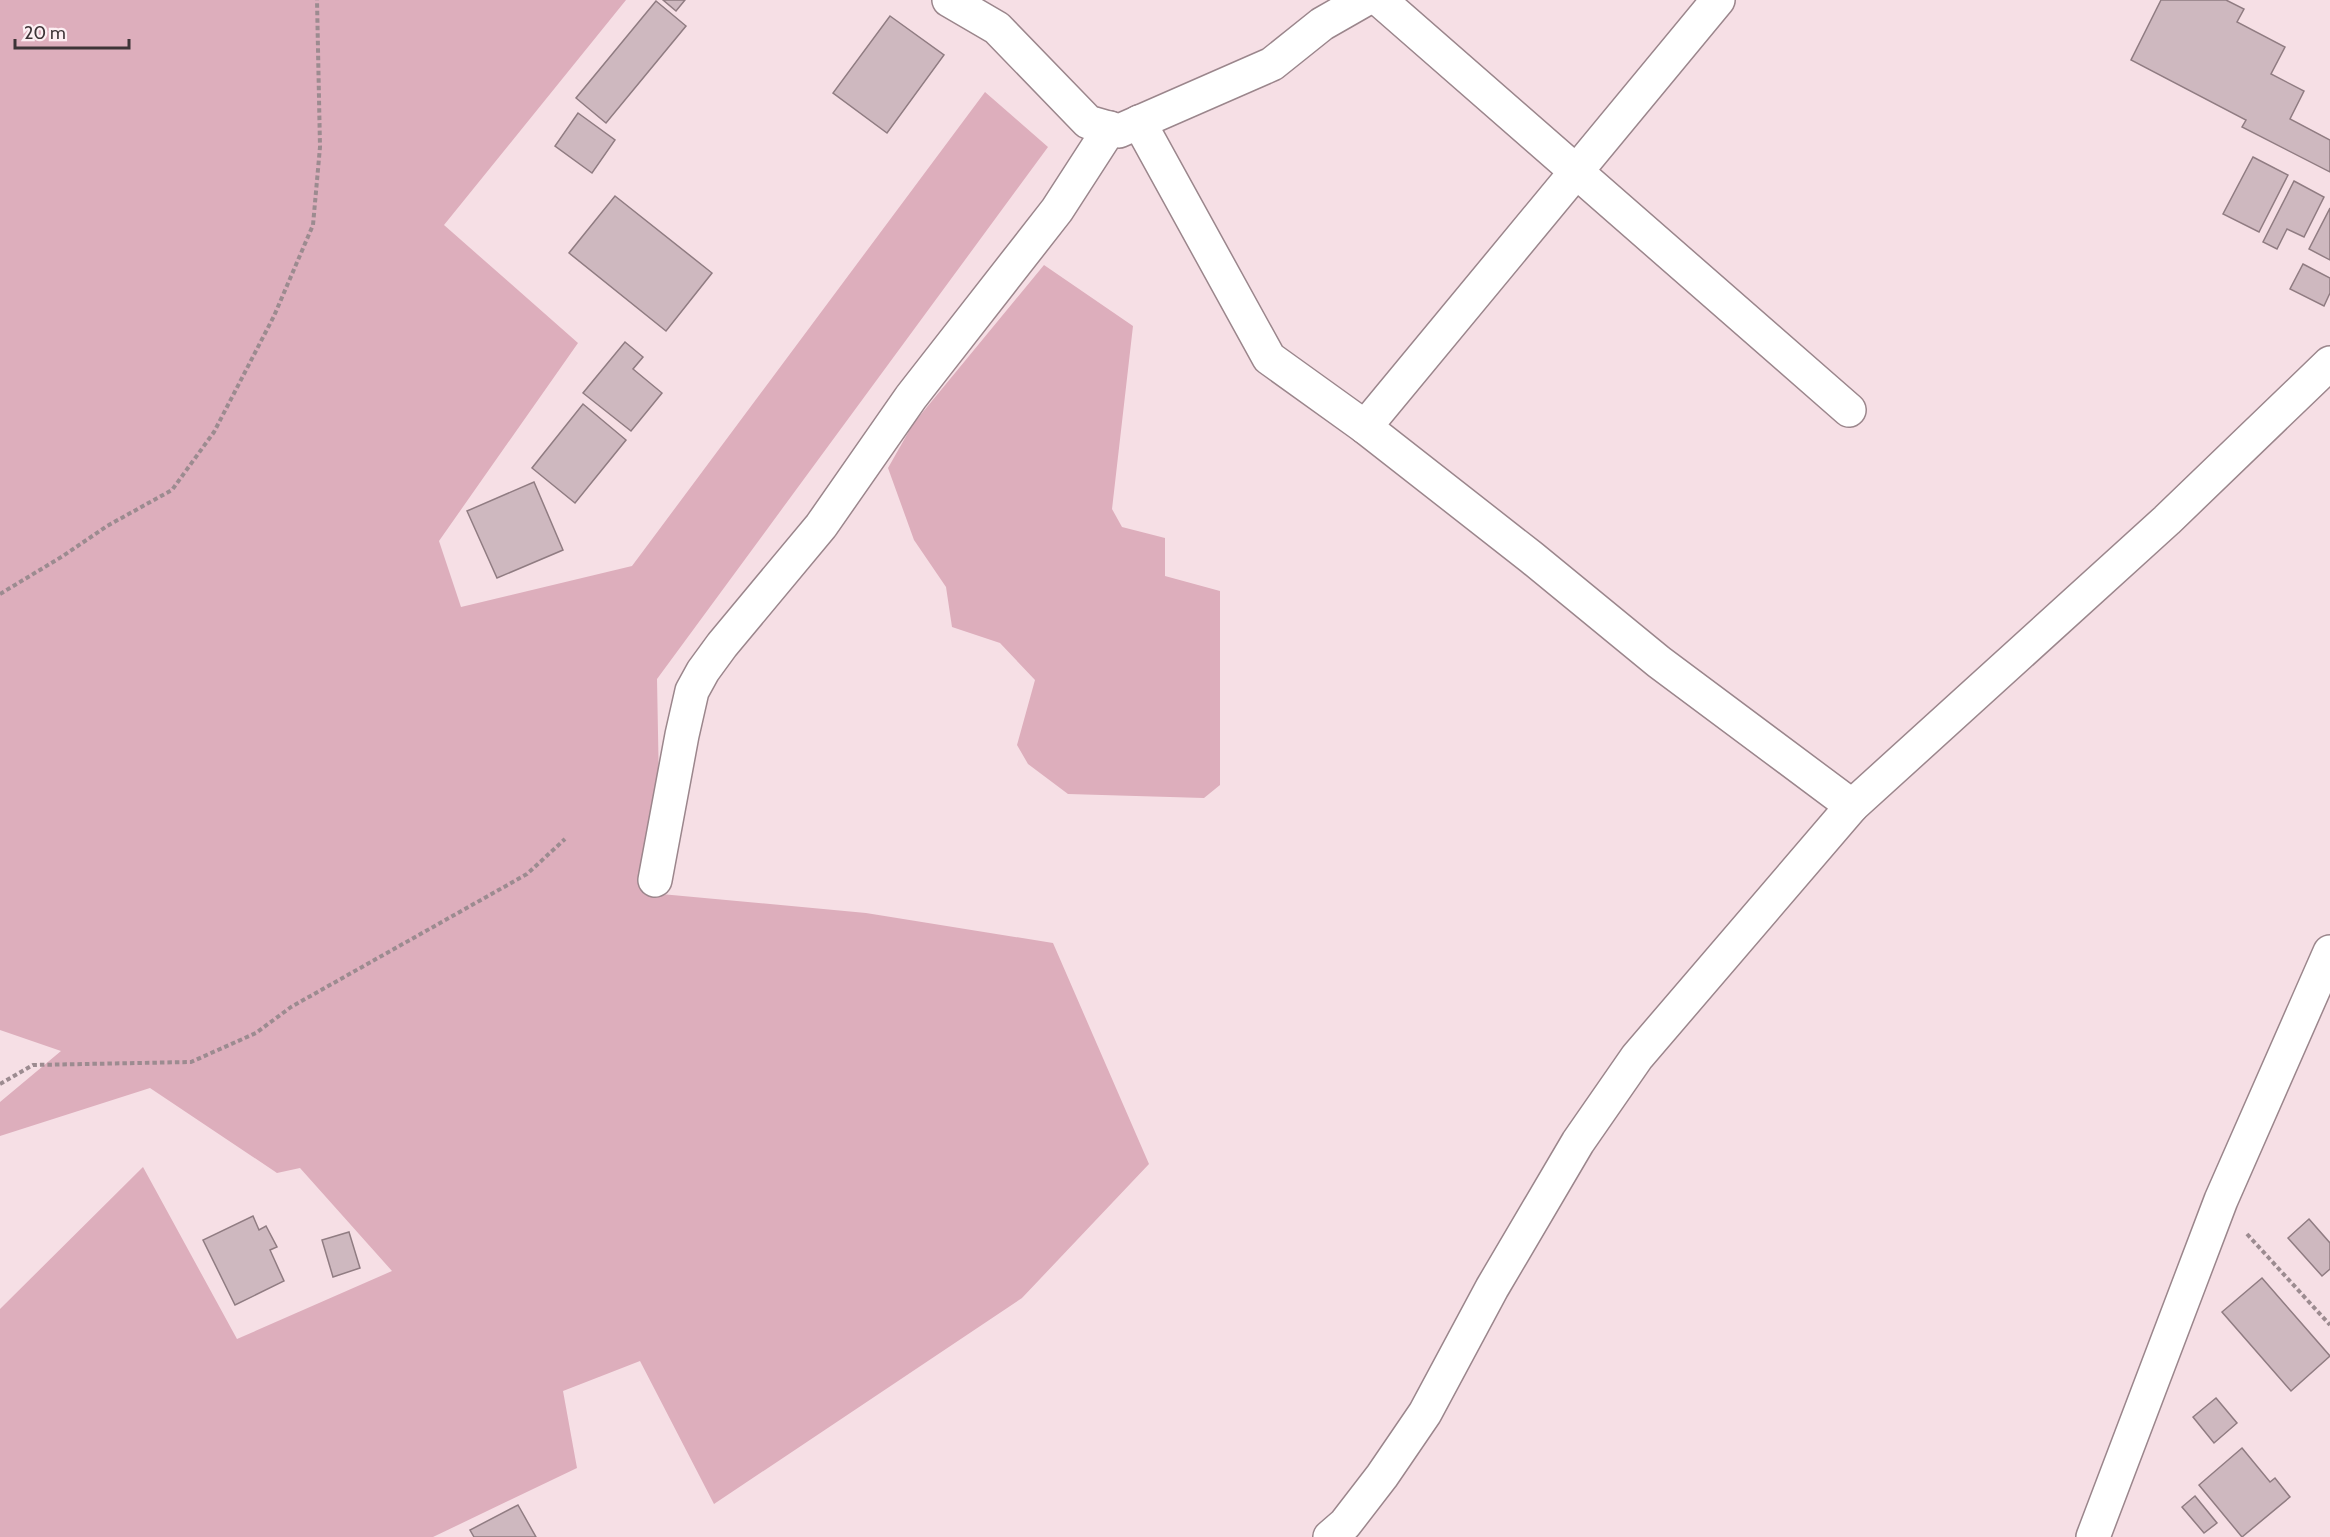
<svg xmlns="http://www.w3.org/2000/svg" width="2330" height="1537" viewBox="0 0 2330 1537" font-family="Cabin,sans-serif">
  <rect width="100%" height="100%" fill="#f6dfe5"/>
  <!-- green -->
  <g fill="#ddaebc">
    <polygon points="0,0 626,0 444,225 578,343 439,541 461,607 632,566 985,92 1048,147 657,679 661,894 866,913 1053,943 1149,1164 1022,1298 714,1504 640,1361 563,1391 577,1468 433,1537 0,1537 0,1309 143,1167 237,1339 392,1271 300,1168 277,1173 150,1088 0,1136 0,1102 61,1051 0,1030"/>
    <polygon points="1044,265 1133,326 1112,509 1122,527 1165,538 1165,576 1220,591 1220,785 1204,798 1068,794 1028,764 1017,745 1035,680 1000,643 952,627 946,587 914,540 888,468 913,424"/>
  </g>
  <!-- building -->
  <g fill="#ceb8bf" stroke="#907c82" stroke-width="1.5">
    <polygon points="663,0 685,0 676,11"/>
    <polygon points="2161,0 2226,0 2244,9 2237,22 2285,47 2271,74 2304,91 2290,119 2330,140 2330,172 2242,127 2246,120 2131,60"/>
    <polygon points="656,1 686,26 606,123 576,98"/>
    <polygon points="890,16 944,55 887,133 833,93"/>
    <polygon points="578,113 615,140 592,173 555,146"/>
    <polygon points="2253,157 2288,175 2259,232 2223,214"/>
    <polygon points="2294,181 2324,197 2304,237 2287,229 2277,249 2263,242"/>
    <polygon points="615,196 712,273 666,331 569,253"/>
    <polygon points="2330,208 2330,260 2309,249"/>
    <polygon points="2303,264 2330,278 2330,293 2324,306 2290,289"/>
    <polygon points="625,342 643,357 633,369 662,393 631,431 583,393"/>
    <polygon points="583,404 626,440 575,503 532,468"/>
    <polygon points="534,482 563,550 497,578 467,511"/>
    <polygon points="253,1216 259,1230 266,1226 277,1247 270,1250 284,1281 235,1305 203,1240"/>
    <polygon points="2309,1219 2330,1243 2330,1269 2322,1276 2288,1238"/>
    <polygon points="349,1232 360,1268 333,1277 322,1240"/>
    <polygon points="2262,1278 2330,1356 2291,1391 2222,1312"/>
    <polygon points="2216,1398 2237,1423 2214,1443 2193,1417"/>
    <polygon points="2242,1448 2270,1482 2275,1478 2290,1497 2242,1537 2199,1485"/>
    <polygon points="2195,1496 2217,1523 2204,1533 2182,1507"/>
    <polygon points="518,1505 536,1537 474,1537 470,1530"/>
  </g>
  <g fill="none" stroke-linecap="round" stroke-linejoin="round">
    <defs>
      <g id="minor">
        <polyline points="949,0 997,28 1088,122 1119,131 1272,64 1322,24 1364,0"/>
        <polyline points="1380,0 1849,410"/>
        <polyline points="1139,122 1269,358 1365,427"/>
        <polyline points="1852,806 2167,520 2330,363"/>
        <polyline points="655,880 682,735 692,691 703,671 722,645 821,526 911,397 1057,210 1110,128"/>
        <polyline points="1330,1537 1345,1524 1382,1476 1425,1413 1492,1288 1578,1142 1637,1057 1852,806 1659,662 1531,557 1365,427 1718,0"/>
        <polyline points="2093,1537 2221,1200 2330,952"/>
      </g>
    </defs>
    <!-- minor casing -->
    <use href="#minor" stroke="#9b868c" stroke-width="36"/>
    <!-- path -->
    <g stroke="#9c8b90" stroke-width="4" stroke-dasharray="4.5 3" stroke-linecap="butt">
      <polyline points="0,594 63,556 107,526 172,490 214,432 274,316 313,225 320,147 317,0"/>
      <polyline points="0,1084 33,1065 191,1062 256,1033 291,1007 527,874 565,839"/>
      <polyline points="2247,1234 2330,1325"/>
    </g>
    <!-- minor -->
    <use href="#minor" stroke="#fff" stroke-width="33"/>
  </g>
  <!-- scale -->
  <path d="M15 39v9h114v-9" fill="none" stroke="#3d3437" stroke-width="3"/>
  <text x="24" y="39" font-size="18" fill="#3d3437" stroke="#fdeff3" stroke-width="4.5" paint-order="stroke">20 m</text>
</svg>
